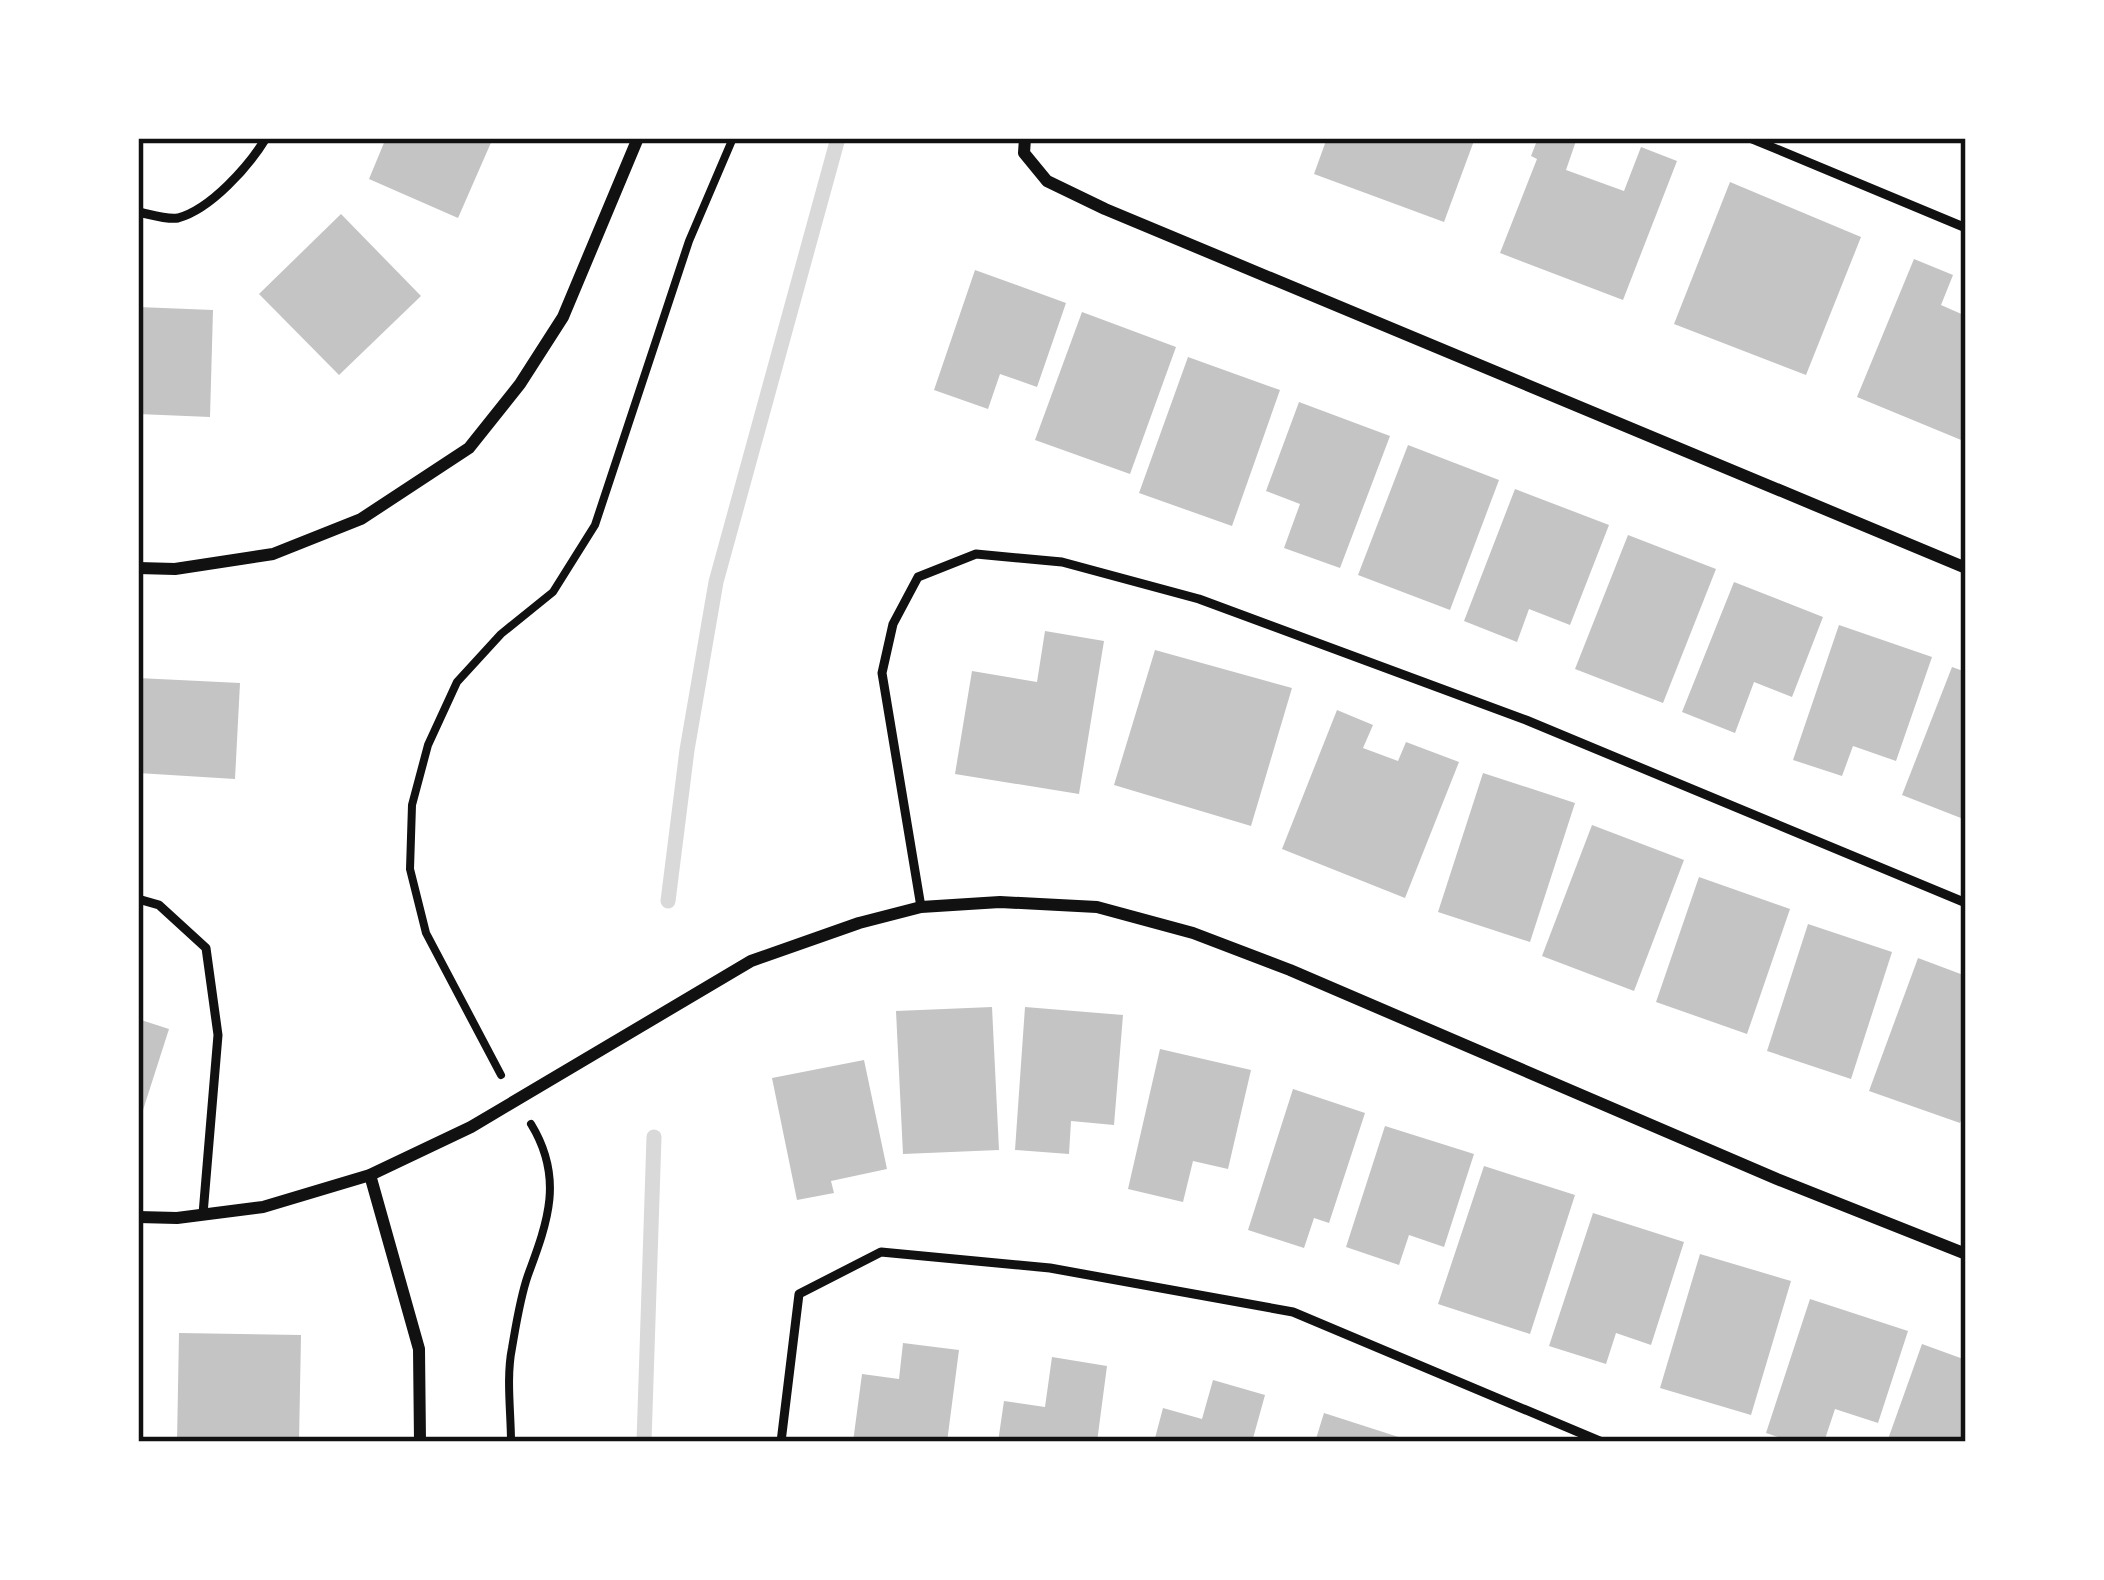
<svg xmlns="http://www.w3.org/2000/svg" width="2104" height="1580" viewBox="0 0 2104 1580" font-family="'Zilla Slab',serif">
  <rect width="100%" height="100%" fill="#fff"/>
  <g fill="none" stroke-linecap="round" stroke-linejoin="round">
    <!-- stream -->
    <g stroke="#d9d9d9" stroke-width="15">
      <polyline points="668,901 687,750 716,582 838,138"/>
      <polyline points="644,1442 654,1137"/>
    </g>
  </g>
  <!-- building -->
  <g fill="#c4c4c4">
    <polygon points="386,138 493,138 458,218 369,179"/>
    <polygon points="1327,138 1475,138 1444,222 1314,174"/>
    <polygon points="1538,138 1577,138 1566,170 1624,191 1641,147 1677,161 1623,300 1500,253 1537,159 1531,156"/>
    <polygon points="1730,182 1861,237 1806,375 1674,324"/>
    <polygon points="341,214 421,296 339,375 259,294"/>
    <polygon points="1914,259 1953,275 1941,305 1966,316 1966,442 1857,397"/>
    <polygon points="975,270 1066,303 1037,387 1000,374 988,409 934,390"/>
    <polygon points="138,307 213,310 210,417 138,414"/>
    <polygon points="1082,312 1176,347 1130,474 1035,440"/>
    <polygon points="1188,357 1280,390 1232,526 1139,493"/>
    <polygon points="1299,402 1390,436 1340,568 1284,548 1300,504 1266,491"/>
    <polygon points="1408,445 1499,480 1450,610 1358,575"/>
    <polygon points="1515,489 1609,525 1570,625 1529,609 1517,642 1464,621"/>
    <polygon points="1628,535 1716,569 1663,703 1575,669"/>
    <polygon points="1734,582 1823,617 1792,697 1754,682 1735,733 1682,712"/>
    <polygon points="1839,625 1932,657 1896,761 1853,746 1842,776 1793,760"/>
    <polygon points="1045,631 1104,641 1079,794 955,774 972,671 1037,682"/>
    <polygon points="1155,650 1292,688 1251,826 1114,785"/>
    <polygon points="1952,667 1966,672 1966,820 1902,795"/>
    <polygon points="138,678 240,683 235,779 138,773"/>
    <polygon points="1337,710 1373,725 1363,748 1398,761 1406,742 1459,762 1405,898 1282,849"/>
    <polygon points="1483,773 1575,803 1530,942 1438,912"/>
    <polygon points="1592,825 1684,860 1634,991 1542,956"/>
    <polygon points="1699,877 1790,909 1747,1034 1656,1002"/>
    <polygon points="1808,924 1892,952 1851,1079 1767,1051"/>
    <polygon points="1918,958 1966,976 1966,1107 1960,1123 1869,1091"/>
    <polygon points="992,1007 999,1150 903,1154 896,1011"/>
    <polygon points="1025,1007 1123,1015 1114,1125 1071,1121 1069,1154 1015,1150"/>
    <polygon points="138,1019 169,1029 143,1110 138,1108"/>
    <polygon points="1160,1049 1251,1070 1228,1169 1193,1161 1183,1202 1128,1189"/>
    <polygon points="864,1060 887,1169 831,1181 834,1193 797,1200 772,1078"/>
    <polygon points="1293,1089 1365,1113 1329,1223 1314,1218 1304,1248 1248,1230"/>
    <polygon points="1385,1126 1474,1154 1444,1247 1409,1235 1399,1265 1346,1247"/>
    <polygon points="1484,1166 1575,1195 1530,1334 1438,1304"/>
    <polygon points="1593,1213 1684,1242 1651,1345 1616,1333 1606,1364 1549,1346"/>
    <polygon points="1700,1254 1791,1281 1751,1415 1660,1388"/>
    <polygon points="1810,1299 1908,1331 1878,1423 1835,1409 1824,1442 1793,1442 1766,1433"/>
    <polygon points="179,1333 301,1335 299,1442 177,1442"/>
    <polygon points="903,1343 959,1350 947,1442 853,1442 862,1374 899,1379"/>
    <polygon points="1922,1344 1966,1360 1966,1442 1887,1442"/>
    <polygon points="1052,1357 1107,1366 1097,1442 998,1442 1004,1401 1045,1407"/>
    <polygon points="1213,1380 1265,1395 1252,1442 1154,1442 1163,1408 1202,1419"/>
    <polygon points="1324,1413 1411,1441 1411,1442 1315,1442"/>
  </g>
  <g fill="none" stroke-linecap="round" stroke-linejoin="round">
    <!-- path -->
    <g stroke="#111" stroke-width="8">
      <polyline points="501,1075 426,933 410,869 412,805 428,745 457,682 501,634 553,592 595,525 689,241 733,138"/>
      <path d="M511,1442C511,1412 506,1378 512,1348C516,1325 520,1298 528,1275C548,1221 564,1178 531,1124"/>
    </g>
    <!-- service -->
    <g stroke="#111" stroke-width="9">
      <polyline points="1750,138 1966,228"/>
      <path d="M138,212C149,214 167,220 178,218C211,209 249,166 266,138"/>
      <polyline points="138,899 159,905 206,948 218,1035 203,1214"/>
      <polyline points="921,907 882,673 893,624 918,577 976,554 1062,562 1199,599 1526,720 1966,903"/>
      <polyline points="781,1442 799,1294 881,1252 1050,1268 1293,1312 1602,1442"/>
    </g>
    <!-- minor -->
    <g stroke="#111" stroke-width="12">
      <polyline points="1025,138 1024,153 1047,181 1105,209 1966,568"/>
      <polyline points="138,568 175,569 273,554 361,519 469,448 520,384 563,317 638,138"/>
      <polyline points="370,1175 419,1349 420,1442"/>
      <polyline points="138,1217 177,1218 263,1207 370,1175 471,1127 751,961 859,923 921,907 1000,902 1097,907 1193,933 1290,970 1777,1179 1966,1254"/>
    </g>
  </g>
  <!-- border -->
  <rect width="2104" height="1580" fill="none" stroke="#ffffff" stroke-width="282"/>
  <rect x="141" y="141" width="1822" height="1298" fill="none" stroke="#111" stroke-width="4.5"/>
</svg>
